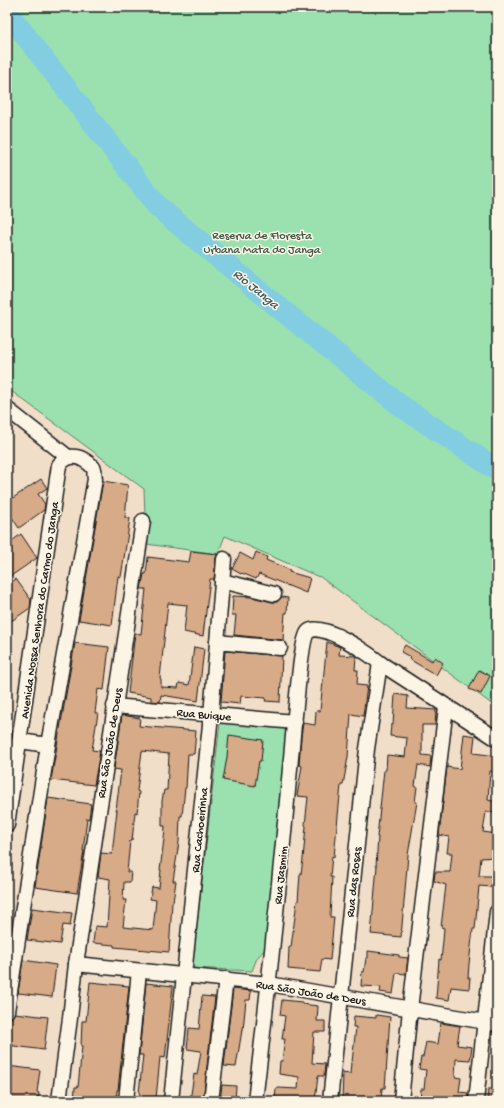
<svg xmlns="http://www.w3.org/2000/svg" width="504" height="1108" viewBox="0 0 504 1108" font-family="'Gochi Hand',sans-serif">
  <rect width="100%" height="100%" fill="#f1dec9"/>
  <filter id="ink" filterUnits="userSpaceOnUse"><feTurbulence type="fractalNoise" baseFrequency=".025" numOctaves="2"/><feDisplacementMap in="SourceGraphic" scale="8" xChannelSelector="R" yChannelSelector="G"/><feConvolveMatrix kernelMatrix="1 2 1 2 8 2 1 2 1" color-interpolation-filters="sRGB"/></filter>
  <g filter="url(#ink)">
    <!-- green -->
    <g fill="#9ae1af" stroke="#5b7e66">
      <polygon points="7,7 497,7 497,708 319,576 319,577 225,536 218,554 146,544 144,489 7,388"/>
      <polygon points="220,723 289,727 267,947 257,958 252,971 192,968"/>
    </g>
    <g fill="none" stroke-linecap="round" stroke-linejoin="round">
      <!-- river -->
      <polyline stroke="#82cde2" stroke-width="22" points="7,12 158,207 283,311 401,406 497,470"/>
    </g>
    <!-- building -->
    <g fill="#d7aa88" stroke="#1c1c1c" fill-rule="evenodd">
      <polygon points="41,479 47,488 38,494 45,504 44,510 19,528 7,510 7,502"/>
      <polygon points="103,481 128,485 125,518 130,518 127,539 121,577 118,576 112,625 79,620"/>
      <polygon points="21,534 37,558 11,576 7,571 7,545"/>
      <polygon points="191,551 217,554 216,558 214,579 210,579 203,636 184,632 187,605 168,603 160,678 161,679 161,687 178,688 179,683 189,685 194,647 204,649 198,701 161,695 160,702 151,701 151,697 128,693 135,633 141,634 146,589 141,589 144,574 146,574 148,557 189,562"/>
      <polygon points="256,552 267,557 266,560 290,570 289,572 310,578 306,593 259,574 256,579 242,573 241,574 232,569 240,553 253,560"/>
      <polygon points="16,579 31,600 30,608 7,624 7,585"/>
      <polygon points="233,596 252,597 272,602 277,602 282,597 288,598 287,613 285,613 283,640 234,635 236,615 232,615"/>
      <polygon points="327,642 340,647 339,655 356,656 355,670 358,670 357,685 367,686 363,716 351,714 348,757 343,785 341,785 334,857 332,856 330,877 332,877 330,917 334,917 330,960 322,959 320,972 288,969 289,947 291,947 297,901 298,901 300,874 301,874 303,859 306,826 305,825 308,797 297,796 302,766 299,765 301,737 303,723 315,725 316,711 320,711"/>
      <polygon points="75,643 109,647 104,690 98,689 95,713 98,713 92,750 100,751 94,785 51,780"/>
      <polygon points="405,645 432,661 435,657 443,663 436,675 409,659 410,657 401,652"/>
      <polygon points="225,651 282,656 280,702 265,701 266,698 241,696 240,704 221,702"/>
      <polygon points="479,670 490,676 481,694 469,689"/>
      <polygon points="395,694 408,696 407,708 436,710 435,725 422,725 422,755 431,756 430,767 418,765 415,786 417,787 415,802 417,802 408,855 401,937 371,934 377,866 376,866 378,837 377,837 384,770 386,770 387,755 405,757 407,738 390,736 391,725 393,725"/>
      <path d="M122,715L140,718L139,726L196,731L194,754H188L186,788H185L182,816H180L179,842L173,881H176L173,902H172L169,952L114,947V945L93,943L95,926L107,927L110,879L98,877L101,853L112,854L117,810H116L121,770L114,769ZM142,751L169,754L167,790H164L162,801V826H165L164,839L160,870H161L159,888L152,887L150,899L156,900L153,930L123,927L126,900H123L124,882H130L131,872H127L130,841H132L135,812L137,813L139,792L137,791Z"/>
      <polygon points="464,734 475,736 473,753 497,756 497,772 490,771 488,800 497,802 497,813 486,812 483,832 497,834 497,844 496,857 481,858 479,876 493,876 491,887 479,886 475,929 473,929 469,964 468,978 470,978 469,989 451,987 449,1000 436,998 439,959 441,960 443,941 444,928 441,927 446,885 434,881 435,872 450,872 452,853 447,853 449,837 439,835 447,767 460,769"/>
      <polygon points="229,735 263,740 261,761 259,761 255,786 223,780 227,757"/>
      <polygon points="48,798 91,804 89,819 87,818 83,851 84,851 77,893 35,887"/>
      <polygon points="32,908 72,913 70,926 63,925 60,944 27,940"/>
      <polygon points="368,951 399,955 399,957 408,958 406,974 396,973 393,994 380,992 381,987 361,986 362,972 364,972 366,958 368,958"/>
      <polygon points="23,960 56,965 52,997 18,993"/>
      <polygon points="90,982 129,986 118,1090 117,1090 116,1101 74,1101 75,1087 78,1087 82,1046 81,1046 82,1021 86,1021"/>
      <polygon points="146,983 173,986 165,1058 160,1057 156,1099 140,1098 140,1094 139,1093 143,1055 139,1055"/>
      <polygon points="233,989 251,991 250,1000 246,1000 243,1030 242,1030 236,1067 224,1066"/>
      <polygon points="202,996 215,997 203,1101 190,1101 194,1074 197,1075 201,1051 187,1049 189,1028 199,1029"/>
      <polygon points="282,1000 302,1002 302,1004 318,1006 317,1021 325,1021 325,1032 314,1032 312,1063 325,1064 324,1076 318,1076 315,1101 275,1100 276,1089 278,1088 298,1089 299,1077 279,1074 280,1061 282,1061 285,1039 282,1039 285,1016 280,1015"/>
      <polygon points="15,1013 48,1017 44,1050 7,1045 10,1019"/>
      <polygon points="376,1015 390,1017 385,1088 382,1088 381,1101 342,1101 343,1073 350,1074 351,1062 352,1062 356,1027 353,1027 354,1016 376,1018"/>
      <polygon points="441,1023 460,1026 457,1045 472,1047 470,1060 456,1059 455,1077 461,1078 459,1092 468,1093 468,1101 420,1101 421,1089 424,1089 426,1070 419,1069 421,1057 423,1057 426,1042 438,1044"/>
      <polygon points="7,1066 40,1070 37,1092 39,1093 38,1101 7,1101"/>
      <polygon points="222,1085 236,1086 235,1101 220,1101"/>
      <polygon points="488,1089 497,1089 497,1100 487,1100"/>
    </g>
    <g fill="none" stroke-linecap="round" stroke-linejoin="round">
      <defs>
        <g id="street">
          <polyline points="7,409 68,457"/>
          <polyline points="222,581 274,594"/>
          <polyline points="217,642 280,648"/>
          <polyline points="114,706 295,722"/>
          <polyline points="20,741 48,745"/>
          <path d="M7,825L59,465C67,455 77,454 87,462C89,463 93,467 94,469C95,471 94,476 95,479L48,745L7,1011"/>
          <polyline points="76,964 269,984 497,1024"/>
          <polyline points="59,1101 70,1018 76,964 143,521"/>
          <polyline points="126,1101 139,971"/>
          <polyline points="171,1101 211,715 224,559"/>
          <polyline points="211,1101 226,979"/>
          <path d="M255,1101C270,976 283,850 294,724C296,710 301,639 308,632C320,620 370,654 380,663L497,739"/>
          <polyline points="330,1101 367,749 380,663"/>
          <polyline points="401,1101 410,1009 446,707"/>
          <polyline points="476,1101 497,912"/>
        </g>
      </defs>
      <!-- street casing -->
      <use href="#street" stroke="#1c1c1c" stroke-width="17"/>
      <!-- street -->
      <use href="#street" stroke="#fcf5e5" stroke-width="14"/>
    </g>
  </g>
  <g text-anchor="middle" stroke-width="3" stroke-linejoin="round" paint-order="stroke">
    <!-- park labels -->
    <g font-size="12" fill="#425748" stroke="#fcf5e5">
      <text x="262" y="239">Reserva de Floresta<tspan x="262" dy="14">Urbana Mata do Janga</tspan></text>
    </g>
    <!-- street labels -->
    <g font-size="12" fill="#1c1c1c" stroke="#fcf5e5">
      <text transform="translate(39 610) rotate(-82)" y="4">Avenida Nossa Senhora do Carmo do Janga</text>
      <text transform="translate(204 714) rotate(5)" y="4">Rua Buique</text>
      <text transform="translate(109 743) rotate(-81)" y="4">Rua São João de Deus</text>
      <text transform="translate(199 830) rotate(-84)" y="4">Rua Cachoeirinha</text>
      <text transform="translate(280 875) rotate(-84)" y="4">Rua Jasmim</text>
      <text transform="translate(353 882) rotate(-84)" y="4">Rua das Rosas</text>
      <text transform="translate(311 992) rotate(9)" y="4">Rua São João de Deus</text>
    </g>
    <!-- water labels -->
    <g font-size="13" font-style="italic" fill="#405a61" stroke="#fcf5e5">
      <text transform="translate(257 288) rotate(39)" y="5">Rio Janga</text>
    </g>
  </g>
  <!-- margin -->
  <rect width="504" height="1108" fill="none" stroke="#fcf5e5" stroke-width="24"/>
  <rect x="12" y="12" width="480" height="1084" fill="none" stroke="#1c1c1c" stroke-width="1.5" filter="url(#ink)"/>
</svg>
